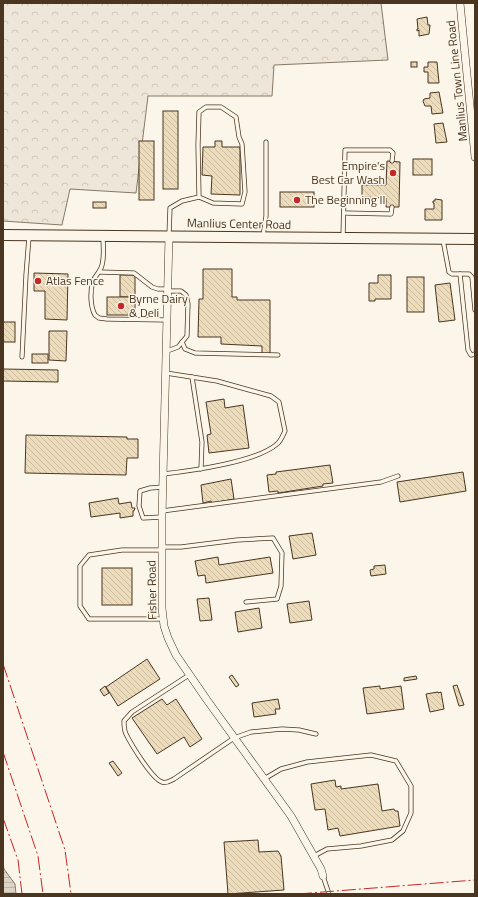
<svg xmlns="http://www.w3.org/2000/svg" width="478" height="897" viewBox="0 0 478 897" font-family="'Titillium Web',sans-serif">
  <defs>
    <pattern id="forest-crowns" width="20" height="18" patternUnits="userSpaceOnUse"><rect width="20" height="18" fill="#ede6d9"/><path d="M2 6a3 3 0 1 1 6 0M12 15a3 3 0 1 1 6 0" fill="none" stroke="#cdc6ba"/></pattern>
    <pattern id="water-rules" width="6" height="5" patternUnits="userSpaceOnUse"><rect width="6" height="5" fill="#dcd4c6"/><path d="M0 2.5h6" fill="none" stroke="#beb7aa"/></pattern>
    <pattern id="building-back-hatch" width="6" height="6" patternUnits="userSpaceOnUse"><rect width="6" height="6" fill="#ecdcbc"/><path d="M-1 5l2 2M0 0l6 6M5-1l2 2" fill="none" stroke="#ccbda1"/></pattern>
  </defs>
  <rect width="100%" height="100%" fill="#fbf6e9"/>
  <!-- forest -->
  <polygon fill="url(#forest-crowns)" stroke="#887966" points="3,3 381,3 388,60 274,65 272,96 148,96 136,193 70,189 62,225 3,221"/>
  <!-- water -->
  <polygon fill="url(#water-rules)" stroke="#887966" points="3,863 4,869 15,884 16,894 3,894"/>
  <!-- building -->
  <g fill="url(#building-back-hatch)" stroke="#4a3520">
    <polygon points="427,17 428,25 430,25 429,34 419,36 419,30 417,31 417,29 418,29 417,19"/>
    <rect x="411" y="62" width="6" height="5"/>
    <polygon points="428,62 437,62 439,83 428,83 428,72 424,72 424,67 428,67"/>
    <polygon points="439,92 443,113 432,114 431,106 425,106 423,101 424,99 430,98 430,93"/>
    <rect x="163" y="111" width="15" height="78"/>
    <polygon points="443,123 447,142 436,143 434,124"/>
    <rect x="139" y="141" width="15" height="59"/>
    <polygon points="215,141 222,141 222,147 240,147 240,195 211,194 212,176 202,175 203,147 215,147"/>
    <rect x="413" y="159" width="19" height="16"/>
    <polygon points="387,161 400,162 399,207 386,207 386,198 362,197 362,185 386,185"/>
    <rect x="280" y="192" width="34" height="15"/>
    <polygon points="435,199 442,200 442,220 425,220 425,209 434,209 434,203 433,203 433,201 435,201"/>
    <rect x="93" y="202" width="13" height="6"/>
    <polygon points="203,269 232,269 232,297 237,297 237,300 270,300 270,354 262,354 262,346 221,344 221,337 198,337 199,299 203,299"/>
    <polygon points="34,273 68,274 67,320 45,319 45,291 34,291"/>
    <rect x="120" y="275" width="15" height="22"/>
    <polygon points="378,275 391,275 391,299 375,299 375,301 369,301 369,283 378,283"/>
    <rect x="407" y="277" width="17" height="35"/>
    <polygon points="450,283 455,320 439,322 435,285"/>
    <rect x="107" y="297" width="28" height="18"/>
    <rect x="3" y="322" width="12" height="20"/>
    <polygon points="49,331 67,331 66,361 49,360"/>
    <rect x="32" y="354" width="16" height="9"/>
    <polygon points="3,369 58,370 58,382 3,381"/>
    <polygon points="224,399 225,408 243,405 249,448 209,453 207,435 211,434 206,402"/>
    <polygon points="26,435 127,437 127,439 138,439 138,458 127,458 126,475 25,473"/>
    <polygon points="330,465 333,483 323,484 323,486 278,493 278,491 269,492 267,475 276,474 276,472"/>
    <polygon points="463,472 466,491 400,502 397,482"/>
    <polygon points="231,479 234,499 212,503 211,501 203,503 201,485"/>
    <polygon points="118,498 119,504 131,502 132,508 135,508 134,511 133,511 133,516 120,518 120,513 91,517 89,503"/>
    <polygon points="312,533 316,555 293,559 289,536"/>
    <polygon points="218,557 219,565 270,557 273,573 206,583 205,575 198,576 195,561"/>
    <polygon points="385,565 386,574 371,576 370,570 374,569 374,566"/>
    <rect x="102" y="568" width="30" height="37"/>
    <polygon points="209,598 212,620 200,621 197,599"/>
    <polygon points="309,601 312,620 290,623 287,604"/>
    <polygon points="259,608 262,628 238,632 235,612"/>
    <polygon points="147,659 160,679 118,706 106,687"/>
    <polygon points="232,675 239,685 236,687 229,677"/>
    <polygon points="416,676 417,679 404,681 404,678"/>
    <polygon points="457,685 464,705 459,706 453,686"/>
    <polygon points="105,686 109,693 104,696 100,690"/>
    <polygon points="380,686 380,689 401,686 404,709 367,714 363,688"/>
    <polygon points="438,692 438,693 441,692 444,709 430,712 426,694"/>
    <polygon points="162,699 167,705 176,699 202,739 190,747 184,737 157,754 132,718"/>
    <polygon points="278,699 280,709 275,709 276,714 254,717 252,703"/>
    <polygon points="113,761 122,773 118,776 109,763"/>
    <polygon points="335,780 336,787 341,786 341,789 378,784 382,811 394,809 395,811 398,811 400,826 340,836 338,828 328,830 325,809 315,810 311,784"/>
    <polygon points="258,840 259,852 278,851 281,856 284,890 228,894 224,842"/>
  </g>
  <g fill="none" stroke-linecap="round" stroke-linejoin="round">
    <defs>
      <g id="lane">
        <polyline points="344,213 391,214 392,207"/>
        <polyline points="169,235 170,208 182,201 199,197 198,145 199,112 206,107 221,107 236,117 239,137 242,144 245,192 242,204 213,203 199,197"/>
        <polyline points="263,236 266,216 266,142"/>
        <path d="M103,237C103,247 105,259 101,268C99,273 95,276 93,281C90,291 90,306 95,315L99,318L107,319L167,320"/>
        <polyline points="343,237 345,150 390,150 393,153 392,161"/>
        <polyline points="443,240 449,272 452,274 469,274 472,277 475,310"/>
        <polyline points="99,272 134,273 152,287 158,289 168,289"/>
        <polyline points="460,274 468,350 471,355 475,354"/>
        <polyline points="182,342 185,349 195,353 278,355"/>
        <polyline points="167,351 178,347 187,336 188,304 186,295 181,291 168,291"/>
        <polyline points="22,357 26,275 29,237"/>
        <polyline points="192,377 202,442 201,469"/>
        <path d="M163,474C190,471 257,462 277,444C281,441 283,435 285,431L279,402L271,396L217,381L166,373"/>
        <polyline points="162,511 381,482 398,476"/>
        <polyline points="162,517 143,518 139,506 140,491 150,488 163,487"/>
        <polyline points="162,547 181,547 237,540 273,538 282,553 281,586 277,599 246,602"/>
        <polyline points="162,550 122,550 89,555 80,566 80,606 89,619 163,619"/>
        <path d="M189,675L132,712L124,721C124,726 124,730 126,734C131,744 152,779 162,782C166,784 170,781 174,779L234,738L251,732L282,729L299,730L316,734"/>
        <polyline points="264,779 281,769 307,762 371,755 396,761 411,786 411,813 403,831 392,840 361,846 327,849 314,856"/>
        <polyline points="323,876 329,894"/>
      </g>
      <g id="street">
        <polyline points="460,3 475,157"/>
        <polyline points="169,236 162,517 162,608 164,626 168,638 176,655 207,700 291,816 321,869 323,876"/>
      </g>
      <polyline id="secondary" points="3,235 475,239"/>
    </defs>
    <!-- lane casing -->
    <use href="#lane" stroke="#4a3520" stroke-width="5"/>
    <!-- street casing -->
    <use href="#street" stroke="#4a3520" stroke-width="8"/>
    <!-- secondary casing -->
    <use href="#secondary" stroke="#4a3520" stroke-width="12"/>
    <!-- lane -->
    <use href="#lane" stroke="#fbf6e9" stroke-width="3.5"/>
    <!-- street -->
    <use href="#street" stroke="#fbf6e9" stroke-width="7"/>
    <!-- secondary -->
    <use href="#secondary" stroke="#fbf6e9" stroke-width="10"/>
    <!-- power -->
    <g stroke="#c62828" stroke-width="1" stroke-dasharray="14 3 2 3" stroke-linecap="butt">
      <polyline points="3,664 65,850 71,894"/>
      <polyline points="3,752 38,856 43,894"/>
      <polyline points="3,818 18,860 22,894"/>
      <polyline points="298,894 475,880"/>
    </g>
  </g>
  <!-- markers -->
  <g fill="#c62828" stroke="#fbf6e9" stroke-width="1.5">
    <circle cx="393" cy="173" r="4"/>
    <circle cx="297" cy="200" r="4"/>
    <circle cx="38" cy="281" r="4"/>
    <circle cx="121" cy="306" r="4"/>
  </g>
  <g text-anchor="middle" stroke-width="3" stroke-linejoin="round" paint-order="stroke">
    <!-- street labels -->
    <g font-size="12" fill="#4a3520" stroke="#fbf6e9">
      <text transform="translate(457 81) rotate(-96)" y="4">Manlius Town Line Road</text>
      <text transform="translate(239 224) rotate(1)" y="4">Manlius Center Road</text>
      <text transform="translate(152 590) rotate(-91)" y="4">Fisher Road</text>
    </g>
    <!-- poi labels -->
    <g font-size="12" fill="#4a3520" stroke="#fbf6e9" text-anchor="start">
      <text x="385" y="170" text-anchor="end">Empire's<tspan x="385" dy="14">Best Car Wash</tspan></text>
      <text x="305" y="204">The Beginning II</text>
      <text x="46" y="285">Atlas Fence</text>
      <text x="129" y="303">Byrne Dairy<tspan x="129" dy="14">&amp; Deli</tspan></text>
    </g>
  </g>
  <!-- border -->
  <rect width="478" height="897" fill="none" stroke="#4a3520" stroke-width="8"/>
</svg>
